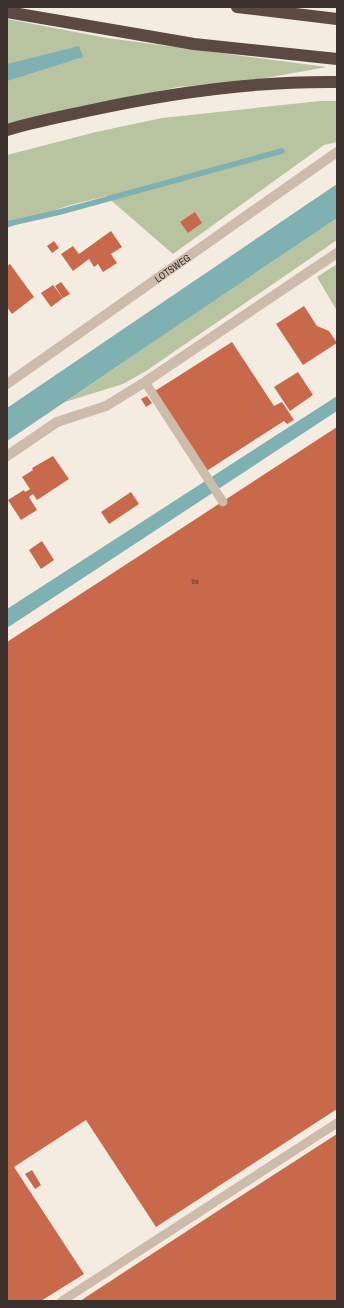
<svg xmlns="http://www.w3.org/2000/svg" width="344" height="1308" viewBox="0 0 344 1308" font-family="'Archivo Narrow',sans-serif">
  <rect width="100%" height="100%" fill="#f4ebe1"/>
  <!-- green -->
  <g fill="#b8c4a0">
    <polygon points="7,19 107,38 327,67 260,79 178,87 66,111 7,126"/>
    <polygon points="320,101 337,101 337,142 324,145 173,254 106,196 67,206 7,228 7,155 96,132 162,118"/>
    <polygon points="337,218 337,240 146,371 123,384 65,402"/>
    <polygon points="337,264 337,311 317,277"/>
  </g>
  <!-- water -->
  <g fill="#7fb0b2">
    <polygon points="79,46 83,57 7,81 7,64"/>
    <polygon points="337,184 337,218 7,441 7,408"/>
    <polygon points="337,396 337,411 7,628 7,609"/>
  </g>
  <g fill="none" stroke-linecap="round" stroke-linejoin="round">
    <!-- stream -->
    <polyline stroke="#7fb0b2" stroke-width="5.5" points="7,224 60,212 282,151"/>
  </g>
  <!-- building -->
  <g fill="#c8694b">
    <polygon points="195,212 202,223 188,233 180,222"/>
    <polygon points="111,231 122,247 111,254 117,263 103,272 98,264 94,267 89,259 73,271 61,254 73,246 79,254"/>
    <polygon points="54,241 59,248 52,253 47,246"/>
    <polygon points="10,264 34,297 12,314 7,307 7,266"/>
    <polygon points="61,282 70,294 63,298 55,286"/>
    <polygon points="53,285 63,298 51,307 41,293"/>
    <polygon points="304,306 317,326 329,331 337,343 303,365 276,324"/>
    <polygon points="232,342 274,406 282,402 294,420 287,424 284,421 205,472 155,391"/>
    <polygon points="298,372 313,395 290,411 274,387"/>
    <polygon points="147,396 152,403 146,407 141,399"/>
    <polygon points="337,427 337,1109 156,1227 86,1120 14,1167 84,1274 41,1301 7,1301 7,642"/>
    <polygon points="53,456 69,479 37,500 33,494 29,497 37,510 21,520 8,500 24,490 25,492 30,489 22,477 33,470 32,468"/>
    <polygon points="131,492 139,504 109,524 101,512"/>
    <polygon points="42,541 54,560 41,569 29,550"/>
    <polygon points="337,1134 337,1301 80,1301 233,1201"/>
    <polygon points="32,1170 41,1185 35,1189 25,1174"/>
  </g>
  <g fill="none" stroke-linecap="round" stroke-linejoin="round">
    <!-- lane -->
    <g stroke="#cdbbac" stroke-width="9">
      <polyline points="145,382 223,502"/>
      <polyline points="62,1301 337,1123"/>
    </g>
    <!-- street -->
    <g stroke="#cdbbac" stroke-width="10">
      <path id="s1" d="M7,384L337,152"/>
      <polyline points="7,456 57,422 106,406 145,382 337,253"/>
    </g>
    <!-- highway -->
    <g stroke="#5c4a42" stroke-width="12">
      <polyline points="237,7 337,19"/>
      <polyline points="7,12 194,44 337,59"/>
      <path d="M7,130C33,122 60,117 87,111C169,93 252,81 337,82"/>
    </g>
  </g>
  <g text-anchor="middle" stroke-width="3" stroke-linejoin="round" paint-order="stroke">
    <!-- number labels -->
    <g font-size="8" fill="#5e3e33">
      <text x="195" y="584">9a</text>
    </g>
    <!-- street labels -->
    <g font-size="10" fill="#3b302b" stroke="#fbf5ee">
      <text dy="4" stroke="none"><textPath href="#s1" startOffset="202">LOTSWEG</textPath></text>
    </g>
  </g>
  <!-- border -->
  <rect width="344" height="1308" fill="none" stroke="#3b302b" stroke-width="16"/>
</svg>
